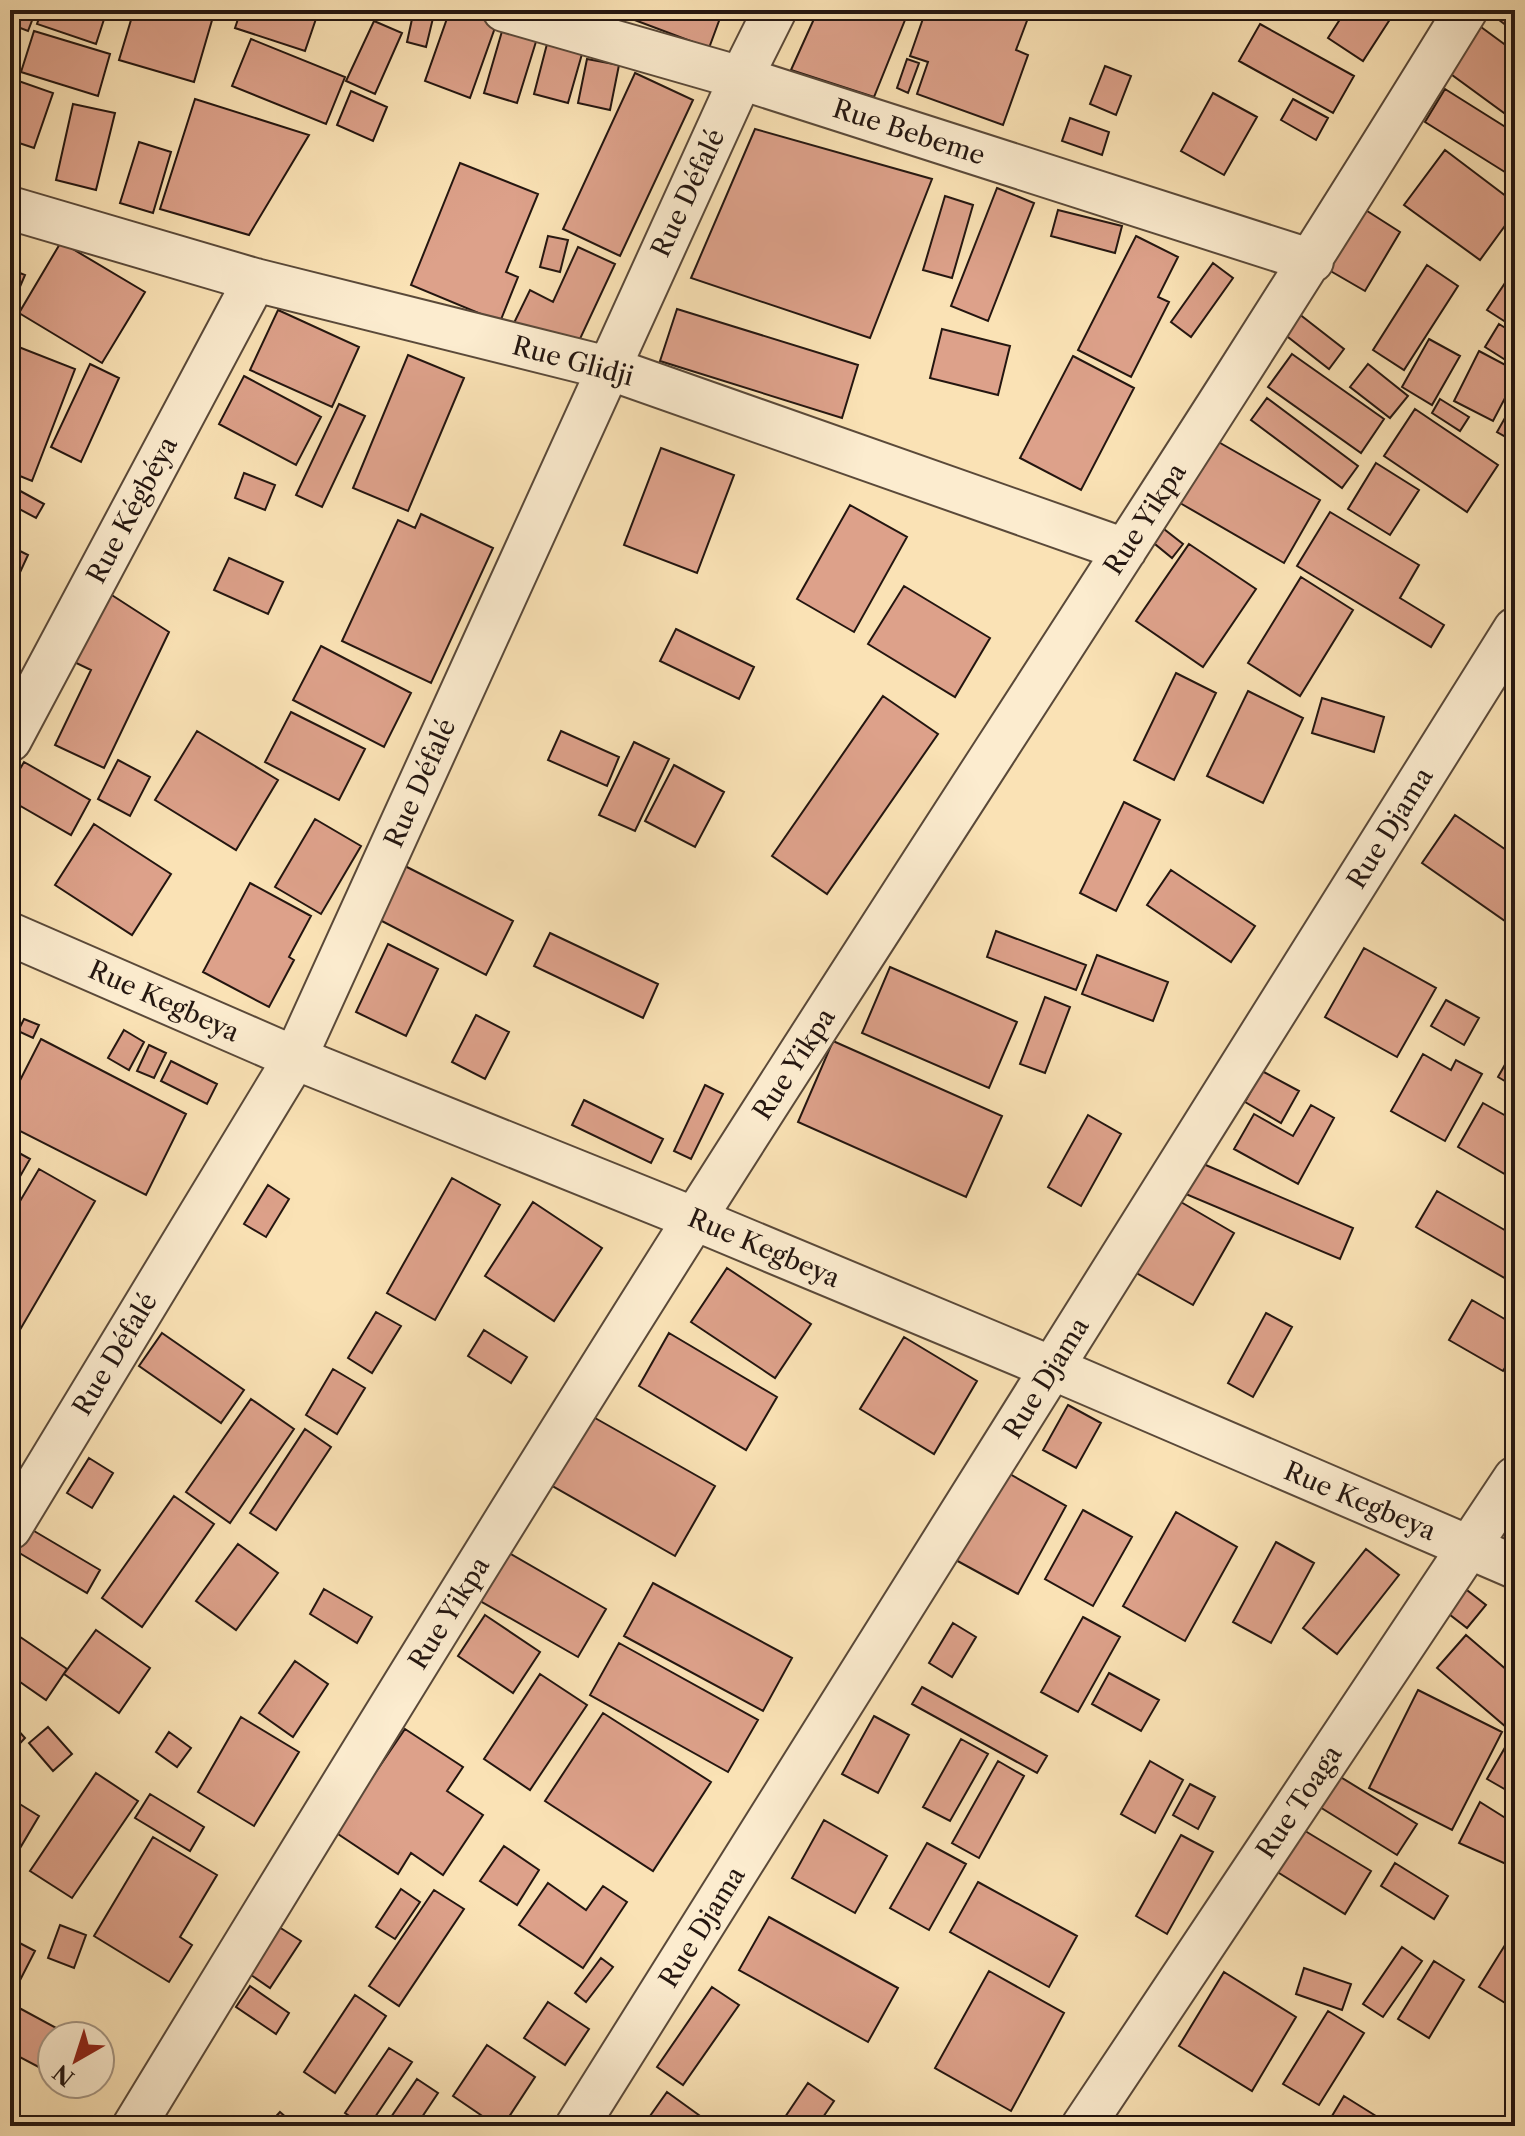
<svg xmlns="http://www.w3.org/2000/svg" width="1525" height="2136" viewBox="0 0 1525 2136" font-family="'Libre Caslon Text',serif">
  <rect width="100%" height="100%" fill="#fae2b5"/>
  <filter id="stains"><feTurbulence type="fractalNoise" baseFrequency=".0025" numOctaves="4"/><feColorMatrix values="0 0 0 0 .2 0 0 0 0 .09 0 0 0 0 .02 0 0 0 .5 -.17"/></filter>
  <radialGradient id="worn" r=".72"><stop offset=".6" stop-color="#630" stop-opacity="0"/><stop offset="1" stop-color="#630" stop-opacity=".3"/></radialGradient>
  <path fill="#dda18a" stroke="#241610" stroke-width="2" d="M10,10H36L28,31L10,24Z
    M42,10H107L96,44L37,24Z
    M134,10H215L194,82L119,60Z
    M241,10H319L305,51L235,28Z
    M414,10L434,14L426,47L407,42Z
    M450,10H463L497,22L470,98L425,81Z
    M608,10H723L709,48Z
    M818,10H909L874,97L791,70Z
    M926,10H1031L1016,50L1028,55L1003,125L917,94L928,62L910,56Z
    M1346,10H1396L1363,61L1328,38Z
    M1488,10H1515V32L1487,11Z
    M374,21L402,33L375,94L346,81Z
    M505,21L539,32L517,103L484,93Z
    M1260,24L1354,76L1333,113L1239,61Z
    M1481,27L1515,52V121L1448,72Z
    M34,31L110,54L98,96L21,72Z
    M251,39L345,77L326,124L232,86Z
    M547,44L582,54L568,103L534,94Z
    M587,59L619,65L610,110L578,103Z
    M907,59L919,63L908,93L897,88Z
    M1105,66L1131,76L1116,115L1090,104Z
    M635,73L693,100L620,256L563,229Z
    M10,78L53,93L34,148L10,140Z
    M1445,89L1515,133V163L1508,174L1425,122Z
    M351,91L387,107L373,141L337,125Z
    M1213,93L1257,117L1224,175L1181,151Z
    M195,99L309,135L249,235L160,209Z
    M1293,99L1328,118L1316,140L1281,120Z
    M73,104L115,113L96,190L56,180Z
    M1070,118L1109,132L1102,155L1062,141Z
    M755,129L932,179L870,338L691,278Z
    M139,142L171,152L153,213L120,203Z
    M1445,150L1515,203V212L1480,260L1404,205Z
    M460,163L538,194L506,272L518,277L500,322L411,285Z
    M997,188L1034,203L988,321L951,306Z
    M945,196L973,205L952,278L923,270Z
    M1364,209L1400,232L1365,291L1327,269Z
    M1058,210L1122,226L1115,253L1051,236Z
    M548,236L568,240L560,272L540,267Z
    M1136,236L1178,257L1158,297L1169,302L1131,377L1078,350Z
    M61,242L145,292L102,363L19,313Z
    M578,247L615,264L572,356L512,327L530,290L553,302Z
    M1213,263L1233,278L1191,337L1171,322Z
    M1427,265L1458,286L1404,370L1373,350Z
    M1515,268V328L1487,310Z
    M10,269L25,275L10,310Z
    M677,309L858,365L842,418L660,361Z
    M278,310L359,347L332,407L250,370Z
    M1294,310L1344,349L1329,369L1279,330Z
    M1499,324L1515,334V366L1485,347Z
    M942,329L1010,346L998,395L930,378Z
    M1429,339L1460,356L1432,405L1402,387Z
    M11,344L75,369L32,481L10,472Z
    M1479,351L1515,370V379L1493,421L1454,401Z
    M1292,354L1384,419L1361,453L1268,387Z
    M408,355L464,378L408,511L353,488Z
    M1073,356L1134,388L1081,490L1020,458Z
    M90,364L119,378L81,462L51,447Z
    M1368,364L1408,396L1390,418L1350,387Z
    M244,376L321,417L296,465L219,424Z
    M1267,398L1358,466L1342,488L1251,420Z
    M1440,399L1469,417L1460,431L1432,413Z
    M1515,400V442L1497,432Z
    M339,404L365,416L322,507L296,495Z
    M1415,409L1498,465L1467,512L1384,456Z
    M1215,440L1320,500L1284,563L1180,503Z
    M661,448L734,475L697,573L624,545Z
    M1376,463L1419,490L1390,535L1348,509Z
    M244,473L275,485L265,510L235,498Z
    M13,487L44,504L36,518L10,504V491Z
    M850,505L907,537L854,632L797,599Z
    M1330,512L1419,565L1400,598L1444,625L1431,647L1297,566Z
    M421,514L493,548L431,683L342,641L398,520L415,528Z
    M1155,522L1183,544L1172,558L1144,535Z
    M1189,544L1256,589L1203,667L1136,621Z
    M10,546L28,555L10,594Z
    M229,558L283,582L268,614L214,590Z
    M1301,577L1353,610L1300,696L1248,663Z
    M904,586L990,638L955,697L868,644Z
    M104,590L169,632L104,768L55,745L91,670L70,660Z
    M676,629L754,667L739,699L660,661Z
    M321,646L411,693L384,747L293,700Z
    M1176,673L1216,693L1174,780L1134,760Z
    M1248,691L1303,718L1263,803L1207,776Z
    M883,696L938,734L827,894L772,856Z
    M1322,698L1384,717L1374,752L1312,733Z
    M291,712L365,749L339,800L265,762Z
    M197,731L278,780L236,850L155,800Z
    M561,731L619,757L607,786L548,760Z
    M634,742L669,759L635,831L599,815Z
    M118,760L150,777L130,816L98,799Z
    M24,762L90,800L71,835L10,800V786Z
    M674,765L724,792L695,847L645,821Z
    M1124,802L1160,820L1116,911L1080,893Z
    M1455,815L1515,856V928L1422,863Z
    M315,819L361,846L321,914L275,887Z
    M94,824L171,874L132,935L55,885Z
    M403,865L513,921L486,975L376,918Z
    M1171,870L1255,926L1231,962L1147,905Z
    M250,883L311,916L289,957L294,960L269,1007L203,972Z
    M996,931L1086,965L1076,990L987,957Z
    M550,933L658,984L643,1018L534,966Z
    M388,944L438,969L406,1036L356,1012Z
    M1364,948L1436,988L1397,1057L1325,1017Z
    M1097,955L1168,982L1153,1021L1082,994Z
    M890,967L1017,1022L989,1088L862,1033Z
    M1045,997L1070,1007L1045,1073L1020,1064Z
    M1446,1000L1479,1018L1464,1045L1431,1026Z
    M476,1015L509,1032L485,1079L452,1062Z
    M24,1019L39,1025L33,1038L18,1031Z
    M124,1030L144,1042L129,1070L108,1058Z
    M41,1039L186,1114L146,1195L10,1126V1100Z
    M833,1041L1002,1116L966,1197L798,1122Z
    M149,1045L166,1053L154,1078L137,1071Z
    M1515,1047V1087L1498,1077Z
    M1423,1054L1451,1070L1456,1060L1482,1074L1445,1141L1391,1111Z
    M171,1061L217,1084L207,1104L161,1081Z
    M1262,1071L1299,1091L1281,1123L1245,1102Z
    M705,1085L723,1094L691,1159L674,1151Z
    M584,1100L663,1139L651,1163L572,1125Z
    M1483,1103L1515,1121V1180L1458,1147Z
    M1311,1105L1334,1118L1298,1184L1234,1149L1254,1114L1293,1136Z
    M1088,1115L1121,1134L1081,1206L1048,1187Z
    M10,1148L30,1159L10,1194Z
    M1194,1160L1353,1228L1340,1259L1181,1192Z
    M39,1169L95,1201L17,1335L10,1331V1218Z
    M452,1178L500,1205L435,1320L387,1293Z
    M268,1185L289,1199L266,1237L244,1224Z
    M1437,1191L1515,1236V1284L1416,1227Z
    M1174,1198L1234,1233L1193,1305L1133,1271Z
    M533,1202L602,1248L554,1321L485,1276Z
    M727,1268L811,1324L775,1378L691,1322Z
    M1472,1300L1515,1325V1351L1503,1371L1449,1340Z
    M376,1312L401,1326L372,1373L348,1358Z
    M1266,1313L1292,1327L1253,1397L1228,1383Z
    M484,1330L527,1357L511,1383L468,1356Z
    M162,1333L244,1390L221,1423L139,1366Z
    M669,1333L777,1397L746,1450L639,1386Z
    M904,1337L977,1381L934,1454L860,1409Z
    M333,1369L365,1388L337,1434L306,1415Z
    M251,1399L294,1429L230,1523L186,1492Z
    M1068,1405L1101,1423L1076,1468L1043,1450Z
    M588,1414L715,1486L675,1556L549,1484Z
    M305,1429L331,1447L276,1530L250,1513Z
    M89,1458L113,1473L92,1508L67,1493Z
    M1001,1469L1066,1506L1018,1594L952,1558Z
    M174,1496L214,1524L142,1627L102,1598Z
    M1083,1510L1132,1537L1093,1606L1045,1579Z
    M1176,1512L1237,1547L1185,1641L1123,1606Z
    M29,1528L100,1570L87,1593L16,1551Z
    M1276,1542L1314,1563L1271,1643L1233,1622Z
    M238,1544L278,1573L236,1630L196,1601Z
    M502,1549L606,1609L578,1657L475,1598Z
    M1366,1549L1399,1575L1337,1654L1303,1628Z
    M1454,1580L1486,1605L1467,1628L1436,1604Z
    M653,1583L792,1658L763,1711L624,1636Z
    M324,1589L372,1617L357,1643L310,1614Z
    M485,1615L540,1652L513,1693L458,1656Z
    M1083,1617L1120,1637L1078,1712L1041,1692Z
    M953,1623L976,1637L952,1677L929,1663Z
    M10,1630L67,1669L46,1700L10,1675Z
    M96,1630L150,1668L119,1713L64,1674Z
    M1466,1635L1515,1677V1716L1506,1727L1437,1668Z
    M619,1643L758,1720L728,1772L590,1695Z
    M295,1661L328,1684L293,1737L259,1713Z
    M1109,1673L1159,1700L1141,1731L1092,1704Z
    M540,1674L587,1705L530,1790L484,1759Z
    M922,1687L1047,1756L1037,1773L912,1704Z
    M1418,1690L1502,1732L1452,1830L1369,1788Z
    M603,1713L711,1782L653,1871L545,1801Z
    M874,1716L909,1735L878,1793L842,1774Z
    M241,1717L299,1752L254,1826L198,1792Z
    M48,1727L72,1754L53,1771L29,1743Z
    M16,1728L25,1738L10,1754V1735Z
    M405,1729L463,1767L447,1791L483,1815L443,1875L411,1853L398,1874L335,1832Z
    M1515,1730V1795L1487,1779Z
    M169,1732L191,1748L177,1767L156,1752Z
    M961,1739L988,1754L950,1821L923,1807Z
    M998,1761L1024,1776L979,1858L952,1843Z
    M1150,1761L1183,1780L1155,1833L1121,1814Z
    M96,1773L138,1801L72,1898L30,1871Z
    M1334,1773L1417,1824L1397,1855L1315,1804Z
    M1190,1784L1215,1797L1198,1829L1173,1815Z
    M150,1794L204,1827L190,1851L135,1818Z
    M10,1798L39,1816L10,1865Z
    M1480,1802L1515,1824V1868L1459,1843Z
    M824,1820L887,1856L855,1913L792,1878Z
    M1297,1826L1371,1871L1345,1914L1271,1868Z
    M1181,1835L1213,1852L1167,1934L1136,1916Z
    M153,1837L217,1875L180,1937L192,1945L169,1982L94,1936Z
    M927,1843L966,1864L929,1930L890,1908Z
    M504,1846L539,1870L517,1905L480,1881Z
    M1395,1863L1448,1896L1434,1919L1381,1886Z
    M978,1882L1077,1936L1049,1987L950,1932Z
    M548,1883L586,1910L603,1886L627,1902L583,1968L519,1925Z
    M401,1889L420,1902L395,1939L376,1927Z
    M434,1890L464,1909L399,2006L369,1986Z
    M769,1917L898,1988L868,2042L739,1970Z
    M268,1920L301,1941L270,1988L238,1966Z
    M60,1925L86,1935L74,1968L48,1958Z
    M10,1938L35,1951L14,1992L10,1989Z
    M1505,1945L1515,1951V2009L1479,1987Z
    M1402,1947L1422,1961L1383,2017L1363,2004Z
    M601,1958L613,1967L586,2002L575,1993Z
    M1434,1961L1464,1980L1429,2038L1398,2019Z
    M1304,1968L1351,1984L1342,2010L1296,1994Z
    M989,1971L1064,2013L1011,2111L935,2068Z
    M1224,1972L1296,2017L1252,2091L1179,2046Z
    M250,1986L289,2013L276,2034L236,2007Z
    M712,1987L739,2005L683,2085L657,2067Z
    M355,1995L386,2016L335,2093L304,2072Z
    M548,2002L589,2029L565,2065L524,2038Z
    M10,2003L71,2036H52V2074L10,2052Z
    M1328,2011L1364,2033L1319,2105L1283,2084Z
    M487,2045L535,2077L503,2126H497L453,2096Z
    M389,2048L412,2062L369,2126H364L345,2113Z
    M417,2079L438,2093L416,2126H385Z
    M808,2083L834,2101L817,2126H779Z
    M667,2092L714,2126H643Z
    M1344,2096L1384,2121L1381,2126H1326Z
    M280,2112L296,2126H267Z"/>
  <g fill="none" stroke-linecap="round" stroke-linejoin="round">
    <g stroke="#5a4939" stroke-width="46">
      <path id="street" d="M504,10L741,78L1312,261
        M10,208L255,280L608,368L1125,550
        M10,740L255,280
        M10,934L295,1058L695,1219L1052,1368L1515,1567
        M10,1528L295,1058L741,78L775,10
        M134,2126C319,1822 505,1518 695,1218C951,814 1216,417 1466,10
        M577,2126L1515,629
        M1083,2126L1515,1478"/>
    </g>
    <use href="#street" stroke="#fceccf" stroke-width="42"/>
  </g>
  <g text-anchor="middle" stroke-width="8" stroke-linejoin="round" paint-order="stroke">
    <g font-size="26" fill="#241610" stroke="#fceccf">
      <text transform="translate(909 132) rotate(18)" y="9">Rue Bebeme</text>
      <text transform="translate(688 193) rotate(-65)" y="9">Rue Défalé</text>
      <text transform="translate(573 361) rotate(15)" y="9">Rue Glidji</text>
      <text transform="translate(132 510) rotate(-62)" y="9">Rue Kégbéya</text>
      <text transform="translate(1145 519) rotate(-57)" y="9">Rue Yikpa</text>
      <text transform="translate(420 783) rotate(-66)" y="9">Rue Défalé</text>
      <text transform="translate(1390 828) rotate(-58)" y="9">Rue Djama</text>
      <text transform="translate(164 1001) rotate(24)" y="9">Rue Kegbeya</text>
      <text transform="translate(794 1064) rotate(-57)" y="9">Rue Yikpa</text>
      <text transform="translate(764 1248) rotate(23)" y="9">Rue Kegbeya</text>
      <text transform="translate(115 1354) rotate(-59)" y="9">Rue Défalé</text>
      <text transform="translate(1046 1378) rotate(-58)" y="9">Rue Djama</text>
      <text transform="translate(1360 1501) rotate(23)" y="9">Rue Kegbeya</text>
      <text transform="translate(449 1613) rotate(-58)" y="9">Rue Yikpa</text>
      <text transform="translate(1299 1802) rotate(-56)" y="9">Rue Toaga</text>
      <text transform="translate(702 1927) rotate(-58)" y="9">Rue Djama</text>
    </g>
  </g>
  <rect width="1525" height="2136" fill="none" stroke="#fae2b5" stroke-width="40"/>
  <rect x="12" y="12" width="1501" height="2112" fill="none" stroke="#241610" stroke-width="4"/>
  <rect x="20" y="20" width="1485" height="2096" fill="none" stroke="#241610" stroke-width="2"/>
  <g transform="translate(76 2060) rotate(219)"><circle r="38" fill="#fceccf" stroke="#a69683" stroke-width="2"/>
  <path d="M0-6L14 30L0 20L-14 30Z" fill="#8f2418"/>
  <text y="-12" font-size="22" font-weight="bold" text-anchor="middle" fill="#241610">N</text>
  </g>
  <rect width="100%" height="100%" filter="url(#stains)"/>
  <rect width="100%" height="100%" fill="url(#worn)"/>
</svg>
